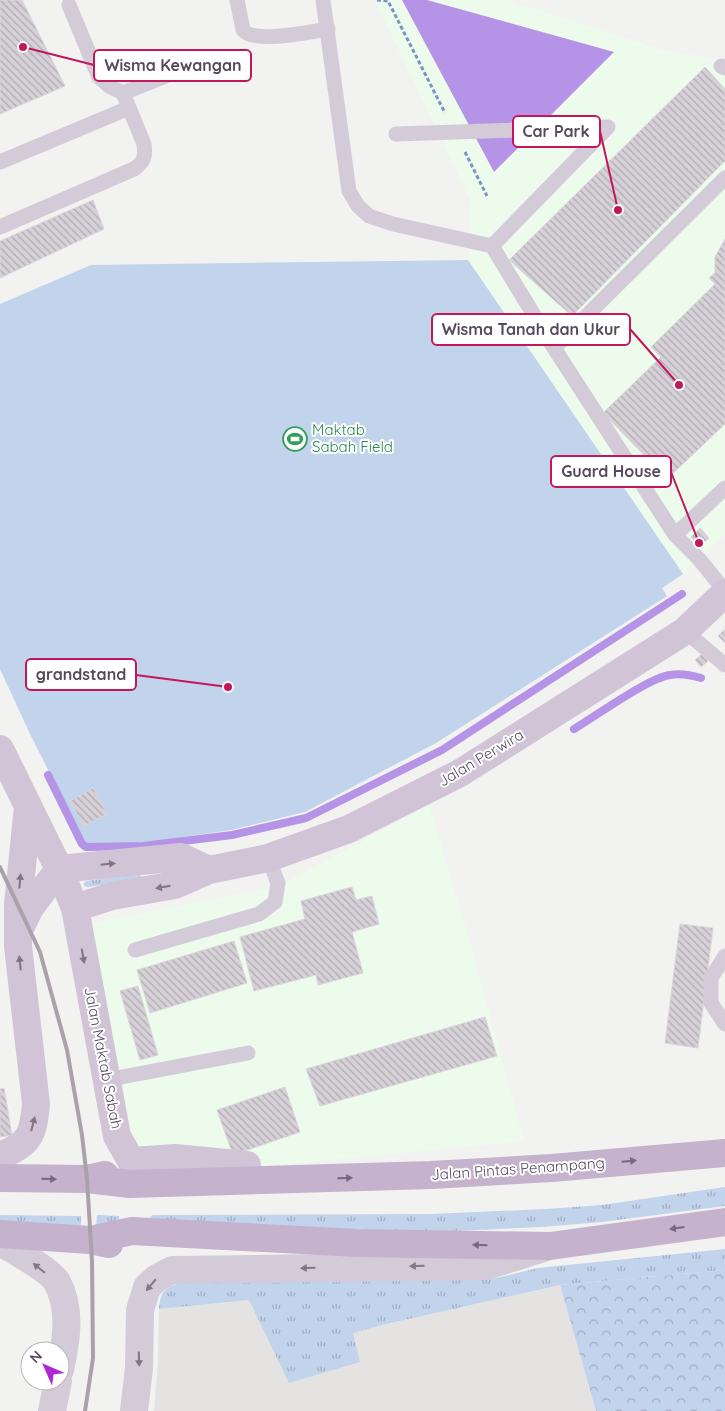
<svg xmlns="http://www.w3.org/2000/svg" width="725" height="1411" viewBox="0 0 725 1411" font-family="Quicksand,sans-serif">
  <defs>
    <pattern id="grass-tufts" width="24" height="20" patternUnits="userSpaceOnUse" patternTransform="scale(1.25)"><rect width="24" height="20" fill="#c2d3ec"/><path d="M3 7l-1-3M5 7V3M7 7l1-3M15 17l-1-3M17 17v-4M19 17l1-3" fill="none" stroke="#a0adc2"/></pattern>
    <pattern id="forest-crowns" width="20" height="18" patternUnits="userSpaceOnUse" patternTransform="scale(1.25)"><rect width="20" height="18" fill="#c2d3ec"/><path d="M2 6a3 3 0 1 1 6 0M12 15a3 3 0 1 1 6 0" fill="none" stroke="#a0adc2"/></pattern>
    <pattern id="building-back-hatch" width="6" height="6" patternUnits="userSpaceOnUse" patternTransform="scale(1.25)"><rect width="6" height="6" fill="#d6d0d7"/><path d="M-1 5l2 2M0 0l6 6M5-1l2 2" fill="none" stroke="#b0abb2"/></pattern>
  </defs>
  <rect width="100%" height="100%" fill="#f2f2f0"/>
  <path fill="#edfbec" d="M375,0H507L663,50L725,61V535L683,574L468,260L471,202Z
    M429,805L470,942L524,1141L189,1174L143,1161L126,1131L107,1045L94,923L279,886Z"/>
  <path fill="#e4e3e1" d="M560,1285L596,1411H154L158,1361L159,1309L249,1300L382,1325Z"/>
  <path fill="url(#grass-tufts)" d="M139,874L141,876L142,879L139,880L87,887L84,886V883L86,881Z
    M725,1187V1206L602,1222L542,1227L433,1232H314L146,1220L153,1215L431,1214L546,1209L602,1205Z
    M0,1215L81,1216V1231L0,1227Z
    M97,1215L119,1216V1231H96Z
    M725,1249V1270L560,1285L382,1325L353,1333L360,1362L289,1383L249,1300L159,1309C161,1288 166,1288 185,1281L496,1278L538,1268Z"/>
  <path fill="url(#forest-crowns)" d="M725,1270V1411H596L560,1285Z"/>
  <path fill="#c2d3ec" d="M468,260L683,574L662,588L667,596L436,743L305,812L231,830L143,843H85L30,734L0,669V304L91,265Z"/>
  <path fill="#b593e6" d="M402,0H427L614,52L494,172Z"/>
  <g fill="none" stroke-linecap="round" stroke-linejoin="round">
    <path stroke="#b593e6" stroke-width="8" d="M574,729C596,716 648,678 670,675C680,673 691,675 701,678
      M48,775L82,844L86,847L143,846L232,835L306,818L442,750L682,594"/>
  </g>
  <path fill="url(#building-back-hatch)" stroke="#dad5db" d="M0,0H22L65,86L0,114Z
    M705,67L725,89V161L572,316L509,260Z
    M93,200L104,229L0,278V241Z
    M725,239V424L667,479L603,413L661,357L651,347L715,284L709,278L715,273V257Z
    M700,528L709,538L699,547L691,537Z
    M725,629V643L718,636Z
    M702,654L708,661L701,667L695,660Z
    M93,788L107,814L84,826L70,801Z
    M352,887L356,900L372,896L379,924L352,932L363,973L318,985L316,975L254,991L240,937L305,919L301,901Z
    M680,924L713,928L698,1048L665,1043Z
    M234,941L247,983L150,1013L137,970Z
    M138,986L158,1055L140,1060L120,991Z
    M485,1017L497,1056L320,1106L306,1069Z
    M285,1087L300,1132L233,1155L217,1110Z
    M4,1088L12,1135L0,1137V1089Z"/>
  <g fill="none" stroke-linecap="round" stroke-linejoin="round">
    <path stroke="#7d92c8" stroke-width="3" stroke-dasharray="4 2.5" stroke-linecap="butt" d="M377,0L388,1L445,113
      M465,152L487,196"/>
    <path stroke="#d4cbd9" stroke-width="15" d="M237,0L243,30C253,44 312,32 328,29
      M323,0L349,191L358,206L369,216L393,224L492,246
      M69,5L99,77L109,86L123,93
      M721,66L725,68
      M396,134L608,127L492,246L554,348L675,535L699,559L725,591
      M0,162L129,108
      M0,227L134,169C144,162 146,156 144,144L123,93L193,65
      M554,348L725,178
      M675,535L725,488
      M685,631L725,665
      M135,950L259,914L275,902L278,883L268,858
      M725,956L711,978V1003L725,1024
      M106,1080L248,1053"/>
    <path stroke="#d4cbd9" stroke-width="28" d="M0,1242C12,1249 51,1271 57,1282C72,1310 66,1341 60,1370
      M52,1411L58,1381
      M134,1411L139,1368L140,1310L147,1287L157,1278L172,1270L486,1266L544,1248"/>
    <path stroke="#d2c4d7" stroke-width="28" d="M0,749L59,869L75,908L117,1136L131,1161L175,1158L247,1165
      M59,869L181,857L209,870
      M75,908L112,896L175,885L209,870L268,858L349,829L460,773L685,631L725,593
      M20,928L30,908L59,869
      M0,1156C30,1143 33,1136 36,1104L18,946V905L28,806"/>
    <path stroke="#c5b2cc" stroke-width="28" d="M0,1178L87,1179L105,1175
      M87,1179L130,1184L431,1175L552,1168L725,1153
      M0,1234L90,1240L109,1244
      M90,1240L132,1231L357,1243L550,1246L725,1222"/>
    <path stroke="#a9a2ab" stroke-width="4" d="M0,867L40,952L67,1050L82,1135L87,1179L92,1261L93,1358L85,1411"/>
  </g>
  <defs><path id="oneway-solid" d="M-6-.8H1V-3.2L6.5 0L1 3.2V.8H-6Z" transform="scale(1.25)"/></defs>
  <g fill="#817487">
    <use href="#oneway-solid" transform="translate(108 864) rotate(-6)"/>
    <use href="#oneway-solid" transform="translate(20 881) rotate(-85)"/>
    <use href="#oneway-solid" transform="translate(163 887) rotate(170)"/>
    <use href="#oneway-solid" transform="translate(83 956) rotate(80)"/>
    <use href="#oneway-solid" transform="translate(20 963) rotate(-96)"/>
    <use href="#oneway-solid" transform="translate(33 1124) rotate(-76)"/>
  </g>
  <g fill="#77687e">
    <use href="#oneway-solid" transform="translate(629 1161) rotate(-5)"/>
    <use href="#oneway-solid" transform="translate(345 1178) rotate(-1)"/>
    <use href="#oneway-solid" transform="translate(49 1179) rotate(1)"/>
    <use href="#oneway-solid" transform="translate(677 1228) rotate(172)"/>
    <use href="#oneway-solid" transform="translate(480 1245) rotate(-179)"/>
  </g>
  <g fill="#827688">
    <use href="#oneway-solid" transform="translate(417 1266) rotate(179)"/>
    <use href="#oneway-solid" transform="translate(39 1268) rotate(-141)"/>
    <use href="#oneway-solid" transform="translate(308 1268) rotate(179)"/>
    <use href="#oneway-solid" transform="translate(151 1285) rotate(130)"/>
    <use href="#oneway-solid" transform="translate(139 1359) rotate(89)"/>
  </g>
  <defs>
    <g id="stadium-ring" transform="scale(1.25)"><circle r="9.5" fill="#fff" stroke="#2e9e5b" stroke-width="1.5"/><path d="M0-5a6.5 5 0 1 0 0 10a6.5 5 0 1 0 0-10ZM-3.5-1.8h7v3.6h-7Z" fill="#2e9e5b"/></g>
  </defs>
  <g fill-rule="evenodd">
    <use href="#stadium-ring" x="295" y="439"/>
  </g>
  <g text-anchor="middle" stroke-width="4" stroke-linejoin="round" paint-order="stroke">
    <g font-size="15" fill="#27864d" stroke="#fff" text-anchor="start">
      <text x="312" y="435">Maktab<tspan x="312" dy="17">Sabah Field</tspan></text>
    </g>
    <g font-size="15" fill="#56495c" stroke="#fff">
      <text transform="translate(481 758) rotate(-31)" y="5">Jalan Perwira</text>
      <text transform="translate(103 1058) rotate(79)" y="5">Jalan Maktab Sabah</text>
      <text transform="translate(518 1169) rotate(-4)" y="5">Jalan Pintas Penampang</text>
    </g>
  </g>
  <path fill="none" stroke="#c2185b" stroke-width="2" d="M23 47L94 65M618 210L600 131M679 385L630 329M699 543L671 472M228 687L136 675"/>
  <g fill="#c2185b" stroke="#fff" stroke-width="2">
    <circle cx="23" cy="47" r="5"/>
    <circle cx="618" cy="210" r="5"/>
    <circle cx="679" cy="385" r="5"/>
    <circle cx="699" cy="543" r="5"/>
    <circle cx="228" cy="687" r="5"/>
  </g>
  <g fill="#fff" stroke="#c2185b" stroke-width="2">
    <rect x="94" y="50" width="157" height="31" rx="5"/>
    <rect x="513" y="116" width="87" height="31" rx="5"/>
    <rect x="432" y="314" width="198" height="31" rx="5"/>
    <rect x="551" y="456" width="120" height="31" rx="5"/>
    <rect x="26" y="659" width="110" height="31" rx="5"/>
  </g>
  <g font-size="16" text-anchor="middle" font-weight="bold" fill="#56495c">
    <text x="173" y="71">Wisma Kewangan</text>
    <text x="556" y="137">Car Park</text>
    <text x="531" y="335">Wisma Tanah dan Ukur</text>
    <text x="611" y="477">Guard House</text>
    <text x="81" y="680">grandstand</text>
  </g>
  <g transform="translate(45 1366) rotate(315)"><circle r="24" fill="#ffffff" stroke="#bbb6be"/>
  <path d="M0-4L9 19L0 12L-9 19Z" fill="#ae27d5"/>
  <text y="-8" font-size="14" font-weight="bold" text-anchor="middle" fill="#56495c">N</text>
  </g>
</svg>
